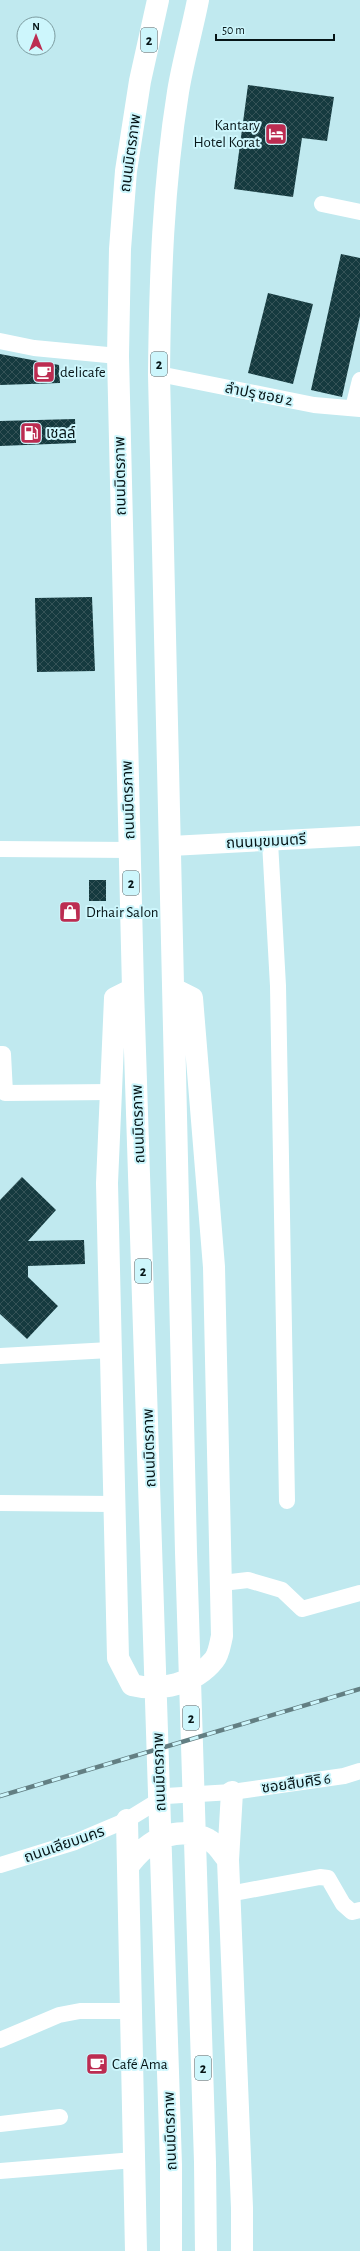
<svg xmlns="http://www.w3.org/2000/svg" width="360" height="2251" viewBox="0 0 360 2251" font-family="'Alegreya Sans','Noto Sans Thai',sans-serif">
  <defs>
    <pattern id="building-cross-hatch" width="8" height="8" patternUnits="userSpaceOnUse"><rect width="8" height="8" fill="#153a3f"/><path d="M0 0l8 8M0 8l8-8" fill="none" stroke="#355357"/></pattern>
  </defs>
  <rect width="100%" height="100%" fill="#c0e9ef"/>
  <path fill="url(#building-cross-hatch)" d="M248,85L334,97L327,141L302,138L293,197L234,189Z
    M341,254L360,258V316L342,397L311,390Z
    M268,293L313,304L293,384L248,373Z
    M0,354L59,365L60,383L0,385Z
    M75,419L76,443L0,446V421Z
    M92,597L95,671L37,672L35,598Z
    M89,880H106V901H89Z
    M22,1177L56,1210L28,1241L84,1240L85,1264L28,1266V1277L58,1306L27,1339L0,1314V1200Z"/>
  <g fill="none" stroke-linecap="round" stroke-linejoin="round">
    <path stroke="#fff" stroke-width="16" d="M322,204L360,212
      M0,341L34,348L118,356
      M159,374L314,405L360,409
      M353,408L360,380
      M270,842L278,986L287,1501
      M0,849L130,850
      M0,1054H3L5,1093L110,1092
      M0,1356L110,1350
      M0,1503L114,1504
      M222,1583L248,1580L282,1590L302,1609L360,1593
      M0,1865L75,1842L127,1820L166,1796L232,1792L344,1776L360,1771
      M229,1894L320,1877L328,1878L343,1904L352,1912L360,1910
      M0,2040L59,2015L80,2011H132
      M0,2124L60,2117
      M0,2171L134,2160"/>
    <path stroke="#fff" stroke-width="20" d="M171,846L360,836"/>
    <path stroke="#fff" stroke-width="22" d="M158,0L140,81L126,171L120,249L118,356L133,989L171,2165V2251
      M198,0C192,31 183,61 178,92C163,186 160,279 159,374L186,1552L205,2162L206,2251
      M133,989L115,998L107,1183L118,1658L132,1685C160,1692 195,1684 214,1660C219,1654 220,1644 222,1636L214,1267L192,998L174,989
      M232,1792L228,1860L242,2208V2251
      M127,1820L136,2251
      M129,1865C149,1839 176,1824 209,1840C216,1843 223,1854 228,1860"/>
    <g stroke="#637f83" stroke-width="4.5">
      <path id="rail" d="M0,1796L360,1689"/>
    </g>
    <use href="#rail" stroke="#cdf6fc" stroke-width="3" stroke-dasharray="9" stroke-linecap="butt"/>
  </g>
  <defs>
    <g id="hotel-square" transform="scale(1.15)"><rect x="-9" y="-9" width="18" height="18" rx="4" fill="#bc2c51" stroke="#cdf6fc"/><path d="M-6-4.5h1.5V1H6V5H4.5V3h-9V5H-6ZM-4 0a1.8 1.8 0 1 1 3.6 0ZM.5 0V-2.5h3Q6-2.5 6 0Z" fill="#fff"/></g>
    <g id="cafe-square" transform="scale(1.15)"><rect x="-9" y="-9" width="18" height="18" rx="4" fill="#bc2c51" stroke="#cdf6fc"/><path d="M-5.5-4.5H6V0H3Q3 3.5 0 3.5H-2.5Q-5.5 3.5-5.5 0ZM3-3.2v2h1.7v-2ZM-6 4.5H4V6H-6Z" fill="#fff"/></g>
    <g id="fuel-square" transform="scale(1.15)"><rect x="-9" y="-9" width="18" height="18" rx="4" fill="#bc2c51" stroke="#cdf6fc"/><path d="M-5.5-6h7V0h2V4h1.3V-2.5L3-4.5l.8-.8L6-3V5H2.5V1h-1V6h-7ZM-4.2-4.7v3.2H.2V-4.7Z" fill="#fff"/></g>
    <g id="shop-square" transform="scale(1.15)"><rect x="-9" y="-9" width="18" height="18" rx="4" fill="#bc2c51" stroke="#cdf6fc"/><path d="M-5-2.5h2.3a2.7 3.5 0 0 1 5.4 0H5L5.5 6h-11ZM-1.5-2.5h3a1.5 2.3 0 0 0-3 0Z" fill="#fff"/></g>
  </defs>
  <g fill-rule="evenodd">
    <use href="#hotel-square" x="276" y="134"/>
    <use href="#cafe-square" x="44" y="372"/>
    <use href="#fuel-square" x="31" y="433"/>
    <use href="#shop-square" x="70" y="912"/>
    <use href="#cafe-square" x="97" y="2064"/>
  </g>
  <g text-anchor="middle" stroke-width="4" stroke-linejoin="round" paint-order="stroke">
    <g fill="#cdf6fc" stroke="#42585c" stroke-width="1">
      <rect x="141" y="28" width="16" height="24" rx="3"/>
      <rect x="151" y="352" width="16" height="24" rx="3"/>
      <rect x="123" y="871" width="16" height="24" rx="3"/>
      <rect x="135" y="1259" width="16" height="24" rx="3"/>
      <rect x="183" y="1706" width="16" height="24" rx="3"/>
      <rect x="195" y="2056" width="16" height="24" rx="3"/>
    </g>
    <g font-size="14" font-weight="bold" fill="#061517">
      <text x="149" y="45">2</text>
      <text x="159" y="369">2</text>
      <text x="131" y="888">2</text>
      <text x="143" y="1276">2</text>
      <text x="191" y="1723">2</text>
      <text x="203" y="2073">2</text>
    </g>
    <g font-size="15" fill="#061517" stroke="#cdf6fc" text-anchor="start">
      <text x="260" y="130" text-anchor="end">Kantary<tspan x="260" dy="17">Hotel Korat</tspan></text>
      <text x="60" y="377">delicafe</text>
      <text x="46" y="438">เชลล์</text>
      <text x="86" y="917">Drhair Salon</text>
      <text x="112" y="2069">Café Ama</text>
    </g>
    <g font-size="15" fill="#061517" stroke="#cdf6fc">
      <text transform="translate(130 153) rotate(-82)" y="5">ถนนมิตรภาพ</text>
      <text transform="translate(259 394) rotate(11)" y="5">ลำปรุ ซอย 2</text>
      <text transform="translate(120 476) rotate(-91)" y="5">ถนนมิตรภาพ</text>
      <text transform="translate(128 800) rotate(-92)" y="5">ถนนมิตรภาพ</text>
      <text transform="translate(266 841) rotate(-3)" y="5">ถนนมุขมนตรี</text>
      <text transform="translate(138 1124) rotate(-92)" y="5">ถนนมิตรภาพ</text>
      <text transform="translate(149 1448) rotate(-92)" y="5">ถนนมิตรภาพ</text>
      <text transform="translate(159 1772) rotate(-92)" y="5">ถนนมิตรภาพ</text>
      <text transform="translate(296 1783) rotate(-8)" y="5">ซอยสืบศิริ 6</text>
      <text transform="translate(64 1844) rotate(-19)" y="5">ถนนเลียบนคร</text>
      <text transform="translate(170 2131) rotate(-92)" y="5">ถนนมิตรภาพ</text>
    </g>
  </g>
  <g transform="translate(36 36)"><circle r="19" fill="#cdf6fc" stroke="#7d9ca0"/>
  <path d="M0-3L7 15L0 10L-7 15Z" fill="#bc2c51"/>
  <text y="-6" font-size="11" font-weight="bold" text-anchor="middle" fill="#061517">N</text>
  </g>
  <path d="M216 34v6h118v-6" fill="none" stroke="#061517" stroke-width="2"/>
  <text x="222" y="34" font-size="12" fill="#061517" stroke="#cdf6fc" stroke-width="3" paint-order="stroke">50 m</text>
</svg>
